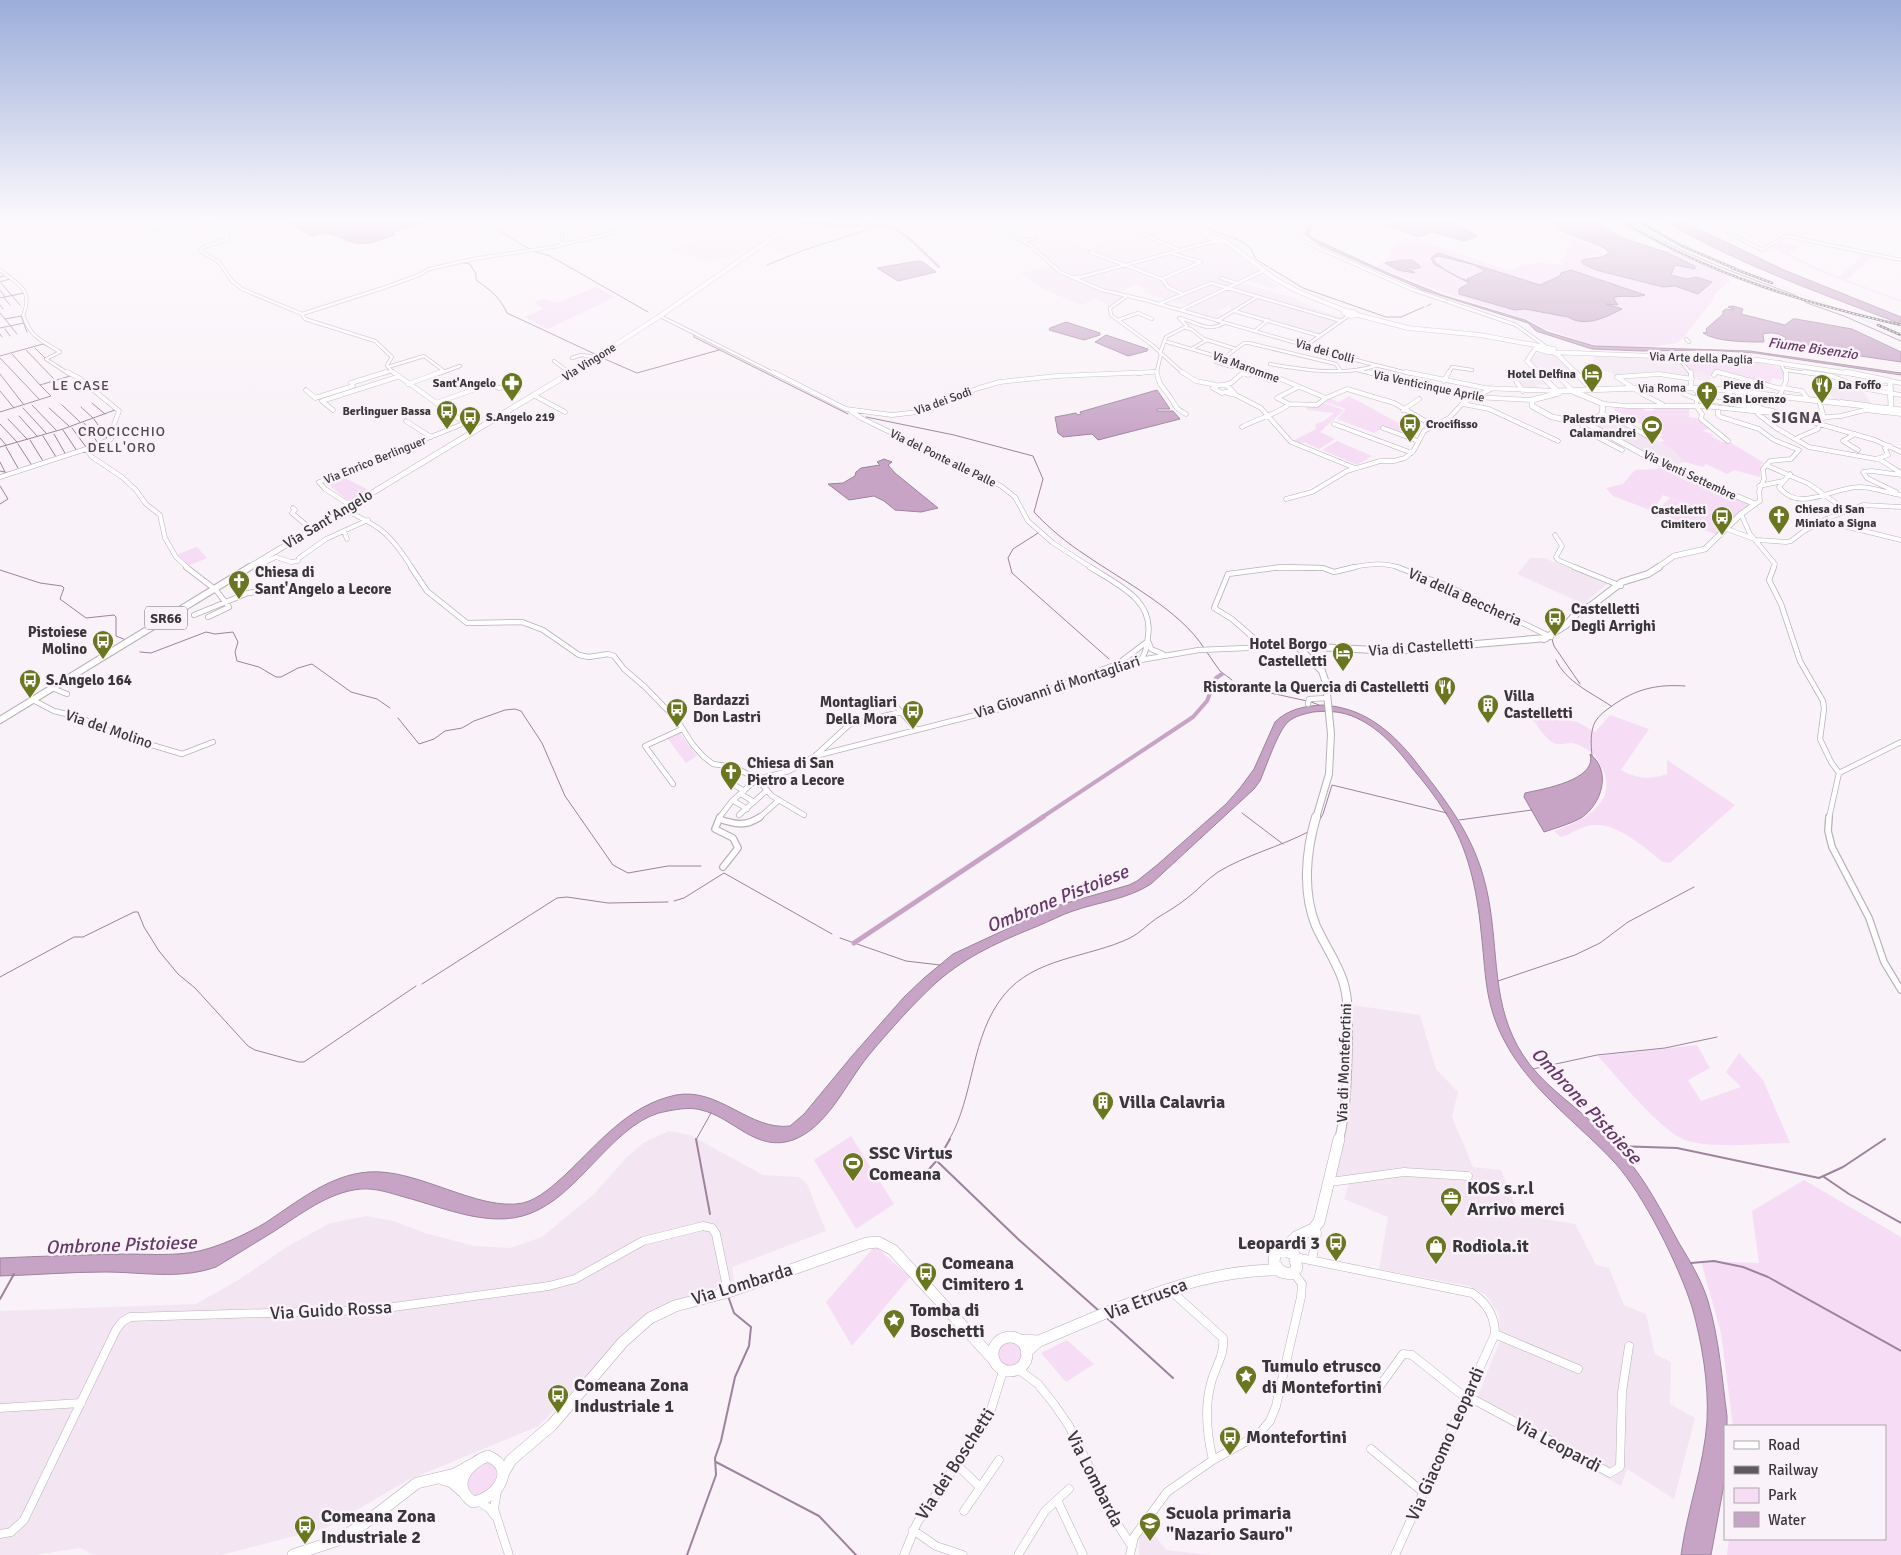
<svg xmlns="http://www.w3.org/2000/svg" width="1901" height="1555" viewBox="0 0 1901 1555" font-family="Signika,sans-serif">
  <rect width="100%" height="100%" fill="#f9f2f8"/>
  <path fill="#f3e6f2" d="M1123,222H1157L1171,230L1175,228L1221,243L1229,247L1278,286L1272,289L1246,280L1241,283L1292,297L1314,308L1348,319L1321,337L1231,310L1229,305L1216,312L1224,315L1215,321L1179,311L1187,305L1150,295L1143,293L1145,289L1135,285L1116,294L1121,298L1108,305L1096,299L1081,305L1041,288L1021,273L1052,266L1023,241L1053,233L1088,249L1120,234L1113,230L1123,227L1118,225Z
    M1639,222L1681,244L1741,271L1849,312L1901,324L1861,317L1901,334V336L1844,312L1752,284L1829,306L1696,254Z
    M745,226L775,234L781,231L823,242L789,254L764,246L755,253L743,250L728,259L720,257L708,262L670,250Z
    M1537,353H1553L1575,375L1543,376L1530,362V357Z
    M1596,356L1681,359L1713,370L1710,381L1657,375L1615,377L1612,373L1589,367Z
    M1510,374H1538L1548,385H1537L1540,390H1523Z
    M1824,386L1862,390L1872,404L1834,400Z
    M1604,416L1617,420L1649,439L1653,438L1669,447L1685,462L1671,466L1662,463L1589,423Z
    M1530,558H1544L1608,583L1584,604L1517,574Z
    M1352,1005L1420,1015L1436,1069L1458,1092L1452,1117L1473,1167L1501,1170L1519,1215L1575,1224L1596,1265L1609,1268L1624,1305L1646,1314L1655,1354L1671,1362L1670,1404L1695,1418L1674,1499L1627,1469L1621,1486L1475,1403L1500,1341L1499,1314L1486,1295L1469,1286L1379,1269L1388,1217L1344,1199L1349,1183L1332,1185L1345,1133Z
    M669,1131L690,1135L763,1175L799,1177L807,1184L826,1231L732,1267L734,1281L648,1312L539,1426L408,1480L326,1528L221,1555H94L80,1548L34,1555H0V1311L196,1304L240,1279L287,1247L330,1223L367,1216L393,1221L425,1233L474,1246L510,1248L542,1237L593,1195L627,1157L643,1143Z
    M1147,1525L1166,1550L1211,1555H1139V1535Z"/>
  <path fill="#f6dcf5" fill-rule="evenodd" d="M1537,222H1552L1562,231L1587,241L1584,242L1600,250L1602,255H1589L1587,256L1589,259H1584L1663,287L1675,286L1686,289L1692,279L1670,274L1675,265L1695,268V266L1664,252L1670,250L1730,276V281L1715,294L1713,300L1683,338L1677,343L1652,347L1609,348L1587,343L1542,328L1529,320L1451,295L1377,267L1394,253L1389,250L1409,236L1509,271C1525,262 1547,262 1565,265L1558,261L1570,253L1564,250L1571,246V243L1546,233L1542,226Z
    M1719,222H1724L1768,244L1784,235L1757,222H1821L1804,239L1875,254L1846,280L1901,300V302L1818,271ZM1785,237L1859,252L1857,255L1862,256L1840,276H1836L1787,253L1800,247L1780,241Z
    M596,287L615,297L548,329L524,317L544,309L534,302L545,299L557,303Z
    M1681,359C1702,359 1771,356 1783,371V380L1773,378L1768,385L1713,370L1711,376L1691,370Z
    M1349,396L1417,433L1412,439L1382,428L1374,433L1337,419L1346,409L1322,401L1328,398L1339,402Z
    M1322,402L1344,410L1320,432L1335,439L1319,449L1304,442L1300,444L1293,441L1316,429L1315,424L1324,421L1334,413L1308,410L1305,407H1318Z
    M1638,406L1647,411L1655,410L1649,406L1689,407V417L1700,419L1705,426L1710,428L1703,431L1714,435L1711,436L1722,442L1728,441L1764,463L1761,464L1760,477L1734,470L1727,474L1706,464L1703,467L1685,462L1669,447L1660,442L1665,441L1659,437L1663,435L1614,410L1615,407L1629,408Z
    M1337,441L1372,456L1357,465L1322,450Z
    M1665,465L1750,505L1731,520L1663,495L1656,506L1650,510L1613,496L1606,488L1623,484L1635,470L1657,469Z
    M340,475C351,482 361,485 371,492L351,503L324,481Z
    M1670,498L1730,520L1718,535L1655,512Z
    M197,547L207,558L188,566L178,554Z
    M1535,708L1544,710C1556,726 1561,717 1577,722C1583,724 1589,729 1595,732L1610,715L1649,729L1621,770C1637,779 1650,780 1667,774V760L1735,805L1670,863L1663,862C1644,847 1612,818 1587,826C1578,829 1570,834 1561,837L1554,831C1578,823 1617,805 1604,772C1600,765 1598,758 1592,753C1587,749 1577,743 1571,743C1565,743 1558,746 1552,742C1545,738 1538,726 1532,719Z
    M679,732L697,756L686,763L667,738Z
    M1697,1045L1710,1068L1688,1080L1701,1101L1741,1087L1726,1072L1739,1053L1763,1080L1790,1143C1762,1143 1708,1150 1683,1139C1659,1129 1617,1077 1598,1056Z
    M851,1136L894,1204L856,1229L814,1160Z
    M1804,1180L1901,1237V1555H1727L1729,1539H1885V1426H1733L1721,1333L1701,1261L1759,1263L1752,1211Z
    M875,1246L910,1277L852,1346L826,1302Z
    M1067,1340L1094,1364L1066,1382L1041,1353Z
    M996 1354a13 13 0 1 1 26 0a13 13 0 1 1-26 0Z
    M488,1462L496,1468C500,1485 477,1508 468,1487C468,1473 476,1465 488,1462Z"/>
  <path fill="#c7a3c6" stroke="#9d839c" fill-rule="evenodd" d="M290,222H426L393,232L395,235C384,238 368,246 356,243C335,239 337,229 311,236Z
    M1310,222H1314L1309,234L1312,238L1388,273L1442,295L1525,320L1547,332L1594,346L1750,351L1901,373V375L1755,353L1708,350L1642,351L1592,349L1536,331L1528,323L1522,321L1423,290L1318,244L1305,234Z
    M1398,222H1454L1478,236L1464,241L1432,232L1418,237L1387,225Z
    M1554,222H1602L1599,224C1614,237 1642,244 1659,250C1671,253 1683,261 1695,266V269L1675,265L1671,275L1687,279L1696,277L1712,282L1698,294L1675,286L1663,287L1596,270L1583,264L1581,261C1589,256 1601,260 1609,253L1605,248L1562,231Z
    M1667,222H1684L1784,270L1901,317V324C1823,294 1739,265 1667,222Z
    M1438,253L1540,285L1560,276L1561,273L1571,270L1645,295C1635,298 1625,295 1615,297L1614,299L1618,305L1606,304L1622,309C1606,317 1586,328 1568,317L1525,309L1515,310L1459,294V289L1469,283L1434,264L1431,258ZM1439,256L1475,265L1485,271L1467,279L1470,281C1458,279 1436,266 1433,258Z
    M1403,260H1412L1421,267L1415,269L1408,267L1407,269L1413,271L1415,273L1398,270L1385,263Z
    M918,261L923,262L936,272L898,281L877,268Z
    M1733,306L1743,309L1741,314L1785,325L1793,319H1796L1852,329L1901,352V362L1785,345L1783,343L1786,338C1779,333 1771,332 1763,334L1764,342C1748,342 1716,342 1703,333L1707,332L1706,329L1723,314V311L1726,309L1734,310V309L1728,307Z
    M1066,322L1100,333V335L1084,340L1049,330L1050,328Z
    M1106,335L1148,349L1147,351L1128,356L1095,342Z
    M1157,390L1170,409H1157V411H1173L1180,419L1098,440L1092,434L1063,437L1058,433L1055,417L1076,413L1078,415L1081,414L1080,412Z
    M884,459L892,462L888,465L895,473L938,508L921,512L895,510L884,501L874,496L849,500L828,484L843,483L855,476L856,472L861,468L880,465L877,462Z
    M1322,705C1361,707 1388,728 1412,757C1447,802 1477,838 1488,896C1499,951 1491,1006 1523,1055C1540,1082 1570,1102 1594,1124C1604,1132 1613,1142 1621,1152C1645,1178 1662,1212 1679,1243C1690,1261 1702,1281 1708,1301C1719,1338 1722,1378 1727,1416V1426H1725V1479L1711,1555H1681C1687,1510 1704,1466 1707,1421C1709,1384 1702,1343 1692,1307C1679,1266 1644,1195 1615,1163C1578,1123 1531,1091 1505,1042C1484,1003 1486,973 1481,931C1477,890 1468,847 1445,812C1435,796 1424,782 1412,768C1394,745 1375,723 1346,714C1335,711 1324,711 1313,712C1304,714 1295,716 1288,722C1278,731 1266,767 1260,781L1254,789L1151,884C1128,899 1099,902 1073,911C1061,915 1050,921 1038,926C1001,941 968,955 937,982C913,1004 890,1030 869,1055C846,1083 828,1127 793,1140C756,1153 733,1117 701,1110C691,1107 679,1109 668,1111C618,1118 584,1188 538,1210C496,1232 446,1208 404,1197C390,1193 376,1188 361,1189C328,1192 300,1215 273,1232C254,1244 235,1255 216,1267C180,1280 142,1272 105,1272C70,1272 35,1275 0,1276V1258C42,1256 83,1255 125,1254C153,1254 184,1257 210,1248C229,1242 248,1233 265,1223C297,1202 329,1175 368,1172C418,1168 478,1212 523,1203C539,1199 554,1185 566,1174C599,1143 628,1105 676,1095C719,1087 750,1131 790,1126L804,1114L852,1056L904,997L924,978L953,954L1056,906L1129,885L1137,881L1157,865L1226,804L1240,788L1254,769L1275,722C1288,709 1305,706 1322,705Z
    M1590,754C1612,771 1602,804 1581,818C1570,824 1556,828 1544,832L1524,797L1525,793C1543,789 1598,780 1590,754Z"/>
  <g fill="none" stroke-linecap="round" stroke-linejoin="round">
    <path stroke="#9d839c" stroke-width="1" d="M483,222L530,249
      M864,222L871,223
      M880,222L885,225
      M1191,222L1243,242L1251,249L1256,259L1268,267
      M1631,222C1682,255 1739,274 1795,295L1807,303L1844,316L1901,341
      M533,251L550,256L648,312
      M464,263L470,264L476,274V280C490,290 500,297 507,313L597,355
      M767,265L804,250L876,227
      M1270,268L1303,288L1386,317H1401L1424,307
      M0,277L4,276
      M0,282L10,279L12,281
      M1,283L20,305
      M0,290L5,297
      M0,298L24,293
      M4,298L10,305
      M0,305L3,309
      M1427,306L1431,304
      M0,313L5,319L21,316L27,332
      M5,319L17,334
      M0,328L24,323
      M5,329L10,336
      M0,334L2,337
      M694,335V337L848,414
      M35,348L45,358
      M26,350L55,380
      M12,354L40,385
      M0,356L43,344L49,347
      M600,357L637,373L719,350
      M0,358L39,399
      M0,374L24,405
      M0,391L14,408
      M92,403L105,414
      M32,405L56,430
      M62,405L80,422
      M81,407L93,418
      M23,408L46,433
      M49,408L69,426
      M0,412L51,396L40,385L70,376
      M19,416L37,436
      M866,417L954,435L1033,456L1043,479L1034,512C1050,529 1067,543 1087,556C1123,581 1180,610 1204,648
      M8,419L27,439
      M94,419L108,440
      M84,423L98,443
      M0,424L17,442
      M72,428L86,447
      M63,430L77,451
      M54,434L66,455
      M43,436L56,457
      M109,437L114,422
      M0,438L6,445
      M30,440L43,461
      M18,444L31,464
      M0,447L63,429L115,410
      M6,447L18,468
      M0,462L5,472
      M0,471L9,473
      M0,486L8,499L0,504
      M1038,533L1013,549L1008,558L1012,573L1109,659
      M0,570L40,583L62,586L64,588L60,599L86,618L114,615L116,617V636L126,640
      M1552,639L1554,646L1580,684
      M1206,651L1220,671L1232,680
      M140,652L151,653L206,632L215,634L233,632L238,642L235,652L237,661L259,667L276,677H281L298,668L312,664L351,692L377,699L390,708
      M1556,660C1566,682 1592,693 1611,706
      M1257,690L1307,701
      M1311,702L1319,705
      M398,718L419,744L434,739L445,731L462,728L474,721L505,710L515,709L521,711L542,743L565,796L613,865L628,873L668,866H701
      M1592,756C1591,745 1590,732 1595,722C1599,715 1606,710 1612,706C1635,689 1657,684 1685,686
      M1242,813L1283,844
      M1459,820L1532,810
      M1317,825L1323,814L1332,785L1447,813
      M674,901L684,898L724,873L832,934
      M840,938L906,961L940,965
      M0,977L74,937H83L134,912H138L144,927L159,951L178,974L195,988L248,1046L255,1050L299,1062H304L416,986
      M1498,981L1575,955L1600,943L1628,922L1694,887
      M422,984L557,898L567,897L608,903L668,902
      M1533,1069L1597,1055L1665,1048L1717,1037
      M696,1140L711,1113
      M949,1140C975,1095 970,1037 1004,995C1035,957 1088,958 1130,938C1140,933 1148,924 1157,918C1167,912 1177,906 1186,899C1197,891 1206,880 1218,872C1246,855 1279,847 1308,832
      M1883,1140L1885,1139"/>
    <path stroke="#9d839c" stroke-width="2" d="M696,1139L710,1214
      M1615,1146L1677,1148L1819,1178L1843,1167L1885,1139
      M938,1162L1018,1239L1098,1310
      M922,1177L939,1158L950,1139
      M1824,1177L1849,1194L1901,1223
      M1691,1263L1714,1261L1743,1267L1768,1277L1901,1351
      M0,1299L14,1274
      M1107,1318L1173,1378
      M716,1462L819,1516L856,1555
      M687,1555L716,1475L715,1458L721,1441L735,1377L749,1346L751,1327L734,1313L728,1296"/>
    <path stroke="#c7a3c6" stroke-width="2.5" d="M797,223L893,227L912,241L939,267"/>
    <path stroke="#c7a3c6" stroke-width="4" d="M1041,818L1193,717L1207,701L1216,678L1222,674"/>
    <path stroke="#c7a3c6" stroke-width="5" d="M854,943L1043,817"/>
    <g stroke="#b8b1b7" stroke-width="4">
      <path id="minor-far4" d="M203,222H213
        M229,222L231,223L224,230L228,239L204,247L200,251L219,262L232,281L242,289L302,314
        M989,222L1031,246L1060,272L1102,290L1145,300L1367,363L1412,374
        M1295,222L1292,229L1295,234L1307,243L1411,289L1516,325L1548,348
        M1709,222L1762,250L1786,236L1901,260
        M1124,226L1179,250
        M155,230L188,222
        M1022,241L1036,238
        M560,245L608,234L645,222
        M1090,252L1162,279
        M0,270C18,284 34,290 23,315C31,338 41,340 60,352L46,359L69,374
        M1071,277H1081L1207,243L1218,242
        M1221,278L1236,283
        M1162,279L1201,262L1171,253
        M1162,279L1168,287L1183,294
        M1127,296L1110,308L1111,315L1152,345L1184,374
        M1159,304L1211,283L1341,321
        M1181,310L1263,271
        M1234,311L1320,336
        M660,316L775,374
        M1180,318C1196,322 1208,333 1224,323
        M1118,320L1138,313L1152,319
        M1217,321L1257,297
        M1186,328L1191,329L1204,339L1236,349
        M1255,331L1268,320
        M1686,339L1689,342
        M1164,341L1243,364L1267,374
        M1307,345L1348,316
        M1193,348L1207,340
        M1160,353L1166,337L1187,326L1179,318
        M572,358L581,355L597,357
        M1221,358L1216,362L1232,367L1238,363
        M1224,358L1244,343H1249L1336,364L1340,370
        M554,361L566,370L574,372
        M1681,361L1691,374
        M1780,362L1786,374
        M1270,364C1304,370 1342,376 1375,366
        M388,367L424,356L444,371
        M1357,370L1373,374
        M1785,370L1814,374
        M382,374L391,371
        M394,374L387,365L392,357L375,341L305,319L302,314L386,287L419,275L429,269L473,259L559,246L562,243V232L556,222
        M438,374L460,366
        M1138,374L1157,371L1161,354
        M1157,374V371
        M1243,374L1251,367
        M1251,374H1254
        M1448,374L1452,367L1472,370
        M1715,374L1716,372L1723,374"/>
    </g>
    <g stroke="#b8b1b7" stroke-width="5">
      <path id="minor-far3" d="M67,372L79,378L119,411L112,430L111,439L86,449L92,457L122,477L136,490L146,504L160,515L165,538L176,557L188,568
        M393,372L466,424L478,429
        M773,372L846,409L892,415L918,412L979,388L1000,382L1057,376L1153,372
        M1157,372C1158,385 1164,388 1170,397C1178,408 1172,406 1186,414
        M1182,372L1196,381L1216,385
        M1264,372L1326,398
        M1368,372L1475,397L1532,400
        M1406,372L1485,388L1557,391
        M1691,372V388
        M1718,372L1782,389
        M1804,372L1832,376L1862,388L1901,395
        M1243,373L1248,375L1252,373L1269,380
        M1714,375L1716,372
        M1561,379L1572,390
        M1444,381L1449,372
        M1883,381L1877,380V386L1891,389
        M1890,381L1901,383
        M1751,382L1738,387L1735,391L1747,401L1760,407
        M408,384L441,372
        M1224,385L1231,383L1244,372
        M1694,388L1698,393L1696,406L1702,414L1701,419L1728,441
        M1783,388L1802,391L1807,398
        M306,390L315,398L353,386L351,383L386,372
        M1232,390L1222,393L1213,388C1224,381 1229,386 1236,395
        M1729,390L1732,404
        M1523,391L1512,375H1540
        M1227,393L1236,395L1261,408L1291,442L1355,468
        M1684,394L1697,399
        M1698,395L1708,397
        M1780,395L1786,381V372
        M535,396L565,412
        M1708,400L1769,410L1803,419L1841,416L1865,410L1901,414
        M1819,400L1824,418
        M1841,402L1867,405
        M436,403L489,384L499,388L510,386L518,391
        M1289,404L1277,398L1298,387
        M1463,404L1489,409L1558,441
        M1603,404L1628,406H1704L1772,413
        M1662,404L1644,395L1617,377L1659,374L1692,379
        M1718,408V415L1721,417L1759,429L1774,440L1799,450L1791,459L1770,461L1763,469L1764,479L1759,491L1760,501L1755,504
        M333,410L322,401L397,377
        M1403,410L1419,399
        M851,411L861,418L1001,486L1015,497L1028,521L1053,543L1092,568
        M1602,414L1619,420L1649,437
        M1758,414L1776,428L1809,447L1876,459L1888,455L1885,448L1890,446
        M406,421L431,437
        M1809,421L1875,440L1901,452
        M1585,422L1582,423L1584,430L1622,450
        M1334,424L1412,453
        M1242,427C1256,419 1279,414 1289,404L1317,405L1326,398L1347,389L1394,403L1434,426
        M1383,428L1418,441
        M1855,434L1843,441L1858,450
        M1797,438L1818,429L1819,423
        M1879,459L1901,473
        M1766,465L1809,484L1847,511
        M1790,474L1779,487C1799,514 1833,487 1859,487C1873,487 1887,493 1901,495
        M0,477L86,449
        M1759,486L1783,481
        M1896,492L1867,478L1863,472L1872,471L1901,475
        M1286,499L1312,492L1347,471L1380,461H1394L1405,458L1414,450L1424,431L1449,418L1463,403L1491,389
        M350,505L325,489L319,482L465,423
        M293,508L295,510L292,513L311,529
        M343,509C381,527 389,532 412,568
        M1741,514L1750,534L1775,564L1773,568
        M1826,519L1844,526L1901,540
        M1727,529L1757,540L1786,542L1791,541L1804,531L1826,519L1863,505L1901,507
        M344,531L347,539
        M1555,535L1562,546L1556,557L1558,560L1577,568
        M299,558L326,539L368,520
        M253,564L259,565L276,557L291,562L298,561
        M1275,568H1317
        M1350,568C1365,564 1386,562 1400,568"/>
    </g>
    <g stroke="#b8b1b7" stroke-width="6">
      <path id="minor-far2" d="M186,567L216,590L229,607L208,617
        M411,567L427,591L467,623L522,622L543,630L579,655L589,657L608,654L614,656L624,669L645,687L677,720L693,745L704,757L713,764L734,767L757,779L772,796L804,815
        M1090,567C1116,584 1154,599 1148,636C1147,644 1147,651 1142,658
        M1397,567L1445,585L1551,637
        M1574,567L1621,586
        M1774,567L1769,580L1781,604L1800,661L1823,701L1824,709L1820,739L1831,762L1839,773
        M194,615L248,593L255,592
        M1149,643L1151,649L1163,654
        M1264,647L1232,619L1214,608L1228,574L1281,567L1323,568L1334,572L1355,567
        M1119,663L1148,641
        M52,688L67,694
        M33,700L54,711L79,717L118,735L182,754L213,742
        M892,702L917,730
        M1308,704L1309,699L1328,698
        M815,756L999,709L1117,664L1199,650L1297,646
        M757,779L789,771L815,756L850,724L901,712
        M728,781L744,791
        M673,784L645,746L682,729
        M741,794L754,802
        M734,801L747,809
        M739,815L767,790
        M719,818L732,801L757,779
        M759,818L779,800
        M1829,818L1839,773L1901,742"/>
    </g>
    <g stroke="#b8b1b7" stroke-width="8">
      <path id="minor-far1" d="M720,817L715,829L733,838L738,848L723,867
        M1829,817L1828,831L1832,847L1869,918L1884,962L1901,990
        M719,819C734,824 746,827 760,817"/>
    </g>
    <g stroke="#b8b1b7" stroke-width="9">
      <path id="minor" d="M1330,1182L1404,1172L1468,1176
        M1295,1257L1472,1293C1487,1303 1495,1316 1495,1334L1395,1555
        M1312,1260L1317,1233
        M1170,1290L1223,1338C1225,1355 1215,1367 1211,1383C1204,1408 1207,1435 1213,1460
        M1495,1334L1578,1369
        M1019,1370L1038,1384L1054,1404L1069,1426L1118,1525L1131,1545
        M1377,1390L1403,1354L1412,1355L1466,1398
        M1467,1396L1610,1473L1620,1467L1622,1392L1629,1346
        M0,1408L81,1403
        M1371,1449L1424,1493
        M956,1464L980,1487
        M497,1491L494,1509L509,1555
        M1057,1500L1083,1555
        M479,1502L489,1508L495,1516
        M964,1511L999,1460
        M913,1530L936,1546L963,1555
        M0,1534L11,1532L24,1520L116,1330L122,1322L130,1317L371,1310L549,1286L575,1279L643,1241L703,1226L712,1228L716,1234L728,1292
        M904,1555L917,1523L989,1416L1003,1371
        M1018,1555L1045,1511L1069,1489
        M1130,1555L1134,1537L1167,1492L1213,1460L1258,1435L1270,1421L1276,1406L1301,1297L1302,1284L1294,1273"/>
    </g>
    <g stroke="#b8b1b7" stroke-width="5">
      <path id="major-far4" d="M1178,222L1214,237
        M1212,237L1224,241L1218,242L1209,238Z
        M1224,240L1275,279L1297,291L1346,311
        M1346,311L1354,312L1358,315L1351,316L1344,313Z
        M1358,315L1408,328L1480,335L1540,346
        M1537,349L1548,352L1758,360L1853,374
        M1552,352L1558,355L1577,374
        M570,374L660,316L795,222
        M1540,374L1527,361L1537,346L1554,349"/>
    </g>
    <g stroke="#b8b1b7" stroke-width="6">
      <path id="major-far3" d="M1538,372L1559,393
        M1575,372L1592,389
        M1846,372L1890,381L1891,408
        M1575,390L1572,391L1603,404L1602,414L1588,424
        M1557,391L1669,387L1715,389L1901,410
        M1559,393L1532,400V406L1552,417L1588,424L1659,463L1755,504L1741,514L1705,549L1674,556L1657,568
        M248,568L572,372"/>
    </g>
    <g stroke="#b8b1b7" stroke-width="8">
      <path id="major-far2" d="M1544,639L1566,625L1577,613L1592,605L1622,582L1648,574L1659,567
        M1297,646L1394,651L1546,638
        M1297,646L1322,671L1326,683L1331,734L1329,774L1316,818
        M0,720L250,567"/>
    </g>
    <g stroke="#b8b1b7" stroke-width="10">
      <path id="major-far1" d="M1316,817C1306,851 1302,892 1316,926C1324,944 1337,962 1343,981C1349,1000 1348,1021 1348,1041C1347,1075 1347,1108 1339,1140"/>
    </g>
    <g stroke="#b8b1b7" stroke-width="12">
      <path id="major" d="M1283,1250L1296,1237L1313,1229L1319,1222L1339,1139
        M1293,1254L1283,1250L1275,1254L1274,1263L1281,1272L1291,1274L1297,1268L1292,1247L1294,1240
        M993 1354a17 17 0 1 1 34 0a17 17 0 1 1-34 0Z
        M1020,1340L1039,1341
        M1026,1352L1039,1341C1116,1309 1193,1270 1278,1270
        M488,1456C518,1469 497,1498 473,1502C450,1486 467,1463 488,1456Z
        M503,1474L511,1460L552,1425L623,1342L650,1318L675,1306L728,1292L867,1243L878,1242L893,1250L994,1360
        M442,1479L452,1482L462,1491
        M293,1555L338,1540L365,1523L417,1483L455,1474L471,1465"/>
    </g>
    <use href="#minor-far4" stroke="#fff" stroke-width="2.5"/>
    <use href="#minor-far3" stroke="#fff" stroke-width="4"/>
    <use href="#minor-far2" stroke="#fff" stroke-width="4.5"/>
    <use href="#minor-far1" stroke="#fff" stroke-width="5.5"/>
    <use href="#minor" stroke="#fff" stroke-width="8"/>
    <use href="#major-far4" stroke="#fff" stroke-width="4"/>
    <use href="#major-far3" stroke="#fff" stroke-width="5"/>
    <use href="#major-far2" stroke="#fff" stroke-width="6"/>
    <use href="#major-far1" stroke="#fff" stroke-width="8"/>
    <use href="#major" stroke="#fff" stroke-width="11"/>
    <g stroke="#5d595d" stroke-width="2.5">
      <path id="rail" d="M1623,222C1711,275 1801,302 1901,325
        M1639,222L1682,246L1738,270
        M1732,268L1772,283
        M1878,325L1901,335"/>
    </g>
    <use href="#rail" stroke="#f9f2f8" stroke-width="1" stroke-dasharray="2" stroke-linecap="butt"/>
  </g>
  <linearGradient id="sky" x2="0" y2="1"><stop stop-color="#9badda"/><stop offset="0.5" stop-color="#fcf9fc"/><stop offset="1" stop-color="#fcf9fc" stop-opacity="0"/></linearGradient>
  <rect width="1901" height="440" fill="url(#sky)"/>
  <defs>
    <g id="hotel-pin" transform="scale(1.125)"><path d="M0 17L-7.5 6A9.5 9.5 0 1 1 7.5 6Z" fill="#6b7621" stroke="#f9f2f8"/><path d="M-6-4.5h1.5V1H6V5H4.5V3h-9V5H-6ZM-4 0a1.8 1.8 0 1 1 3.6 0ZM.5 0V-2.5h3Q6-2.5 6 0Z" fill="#fff"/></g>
    <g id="pharmacy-pin" transform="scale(1.125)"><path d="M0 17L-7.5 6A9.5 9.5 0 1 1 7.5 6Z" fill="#6b7621" stroke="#f9f2f8"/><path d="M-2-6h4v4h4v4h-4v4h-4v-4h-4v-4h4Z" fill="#fff"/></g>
    <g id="restaurant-pin" transform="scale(1.125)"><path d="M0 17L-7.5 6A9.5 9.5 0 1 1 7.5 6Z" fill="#6b7621" stroke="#f9f2f8"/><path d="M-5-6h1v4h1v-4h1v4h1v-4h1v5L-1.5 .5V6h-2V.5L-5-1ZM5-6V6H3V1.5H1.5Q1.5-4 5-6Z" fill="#fff"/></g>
    <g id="church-pin" transform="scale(1.125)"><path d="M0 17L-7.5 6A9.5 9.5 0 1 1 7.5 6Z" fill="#6b7621" stroke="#f9f2f8"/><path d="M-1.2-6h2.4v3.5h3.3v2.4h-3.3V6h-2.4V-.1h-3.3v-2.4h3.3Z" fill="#fff"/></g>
    <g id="bus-pin" transform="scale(1.125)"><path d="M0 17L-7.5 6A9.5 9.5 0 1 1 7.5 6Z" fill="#6b7621" stroke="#f9f2f8"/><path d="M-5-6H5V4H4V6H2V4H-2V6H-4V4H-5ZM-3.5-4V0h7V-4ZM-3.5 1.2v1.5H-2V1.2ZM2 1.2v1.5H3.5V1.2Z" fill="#fff"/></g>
    <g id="stadium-pin" transform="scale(1.125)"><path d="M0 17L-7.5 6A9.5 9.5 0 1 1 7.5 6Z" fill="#6b7621" stroke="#f9f2f8"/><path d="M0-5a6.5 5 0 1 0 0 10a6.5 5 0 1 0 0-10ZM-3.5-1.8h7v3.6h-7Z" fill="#fff"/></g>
    <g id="building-pin" transform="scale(1.125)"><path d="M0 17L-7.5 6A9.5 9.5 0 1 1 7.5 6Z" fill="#6b7621" stroke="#f9f2f8"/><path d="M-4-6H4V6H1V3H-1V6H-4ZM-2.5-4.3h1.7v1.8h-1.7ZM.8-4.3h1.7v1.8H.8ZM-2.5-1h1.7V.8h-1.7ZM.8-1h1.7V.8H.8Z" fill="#fff"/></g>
    <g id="office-pin" transform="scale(1.125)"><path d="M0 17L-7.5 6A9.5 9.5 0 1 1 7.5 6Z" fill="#6b7621" stroke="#f9f2f8"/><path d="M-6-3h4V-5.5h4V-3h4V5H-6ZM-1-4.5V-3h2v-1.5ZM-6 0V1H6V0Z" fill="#fff"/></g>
    <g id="shop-pin" transform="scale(1.125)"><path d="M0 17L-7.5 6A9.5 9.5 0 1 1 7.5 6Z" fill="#6b7621" stroke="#f9f2f8"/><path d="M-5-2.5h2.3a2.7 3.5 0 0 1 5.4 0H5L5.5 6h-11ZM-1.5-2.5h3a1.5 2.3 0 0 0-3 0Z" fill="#fff"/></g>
    <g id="sight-pin" transform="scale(1.125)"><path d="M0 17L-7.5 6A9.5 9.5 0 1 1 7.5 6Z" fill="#6b7621" stroke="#f9f2f8"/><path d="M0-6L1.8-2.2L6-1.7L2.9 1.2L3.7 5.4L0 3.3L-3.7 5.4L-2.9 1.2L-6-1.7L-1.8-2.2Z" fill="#fff"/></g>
    <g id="school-pin" transform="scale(1.125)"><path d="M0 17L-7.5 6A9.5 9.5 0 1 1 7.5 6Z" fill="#6b7621" stroke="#f9f2f8"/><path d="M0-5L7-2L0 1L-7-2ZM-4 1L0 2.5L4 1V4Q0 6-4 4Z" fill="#fff"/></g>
  </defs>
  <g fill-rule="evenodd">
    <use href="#hotel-pin" x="1592" y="374"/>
    <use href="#pharmacy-pin" x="512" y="383"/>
    <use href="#restaurant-pin" x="1822" y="385"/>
    <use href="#church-pin" x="1707" y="392"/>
    <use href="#bus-pin" x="447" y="411"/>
    <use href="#bus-pin" x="470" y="417"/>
    <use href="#bus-pin" x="1410" y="424"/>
    <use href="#stadium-pin" x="1652" y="426"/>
    <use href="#church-pin" x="1779" y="516"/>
    <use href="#bus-pin" x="1722" y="517"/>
    <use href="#church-pin" x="239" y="581"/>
    <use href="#bus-pin" x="1555" y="618"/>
    <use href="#bus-pin" x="103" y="641"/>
    <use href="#hotel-pin" x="1343" y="653"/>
    <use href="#bus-pin" x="30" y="680"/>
    <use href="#restaurant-pin" x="1445" y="687"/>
    <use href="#building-pin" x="1488" y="705"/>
    <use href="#bus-pin" x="677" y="709"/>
    <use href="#bus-pin" x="913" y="711"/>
    <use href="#church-pin" x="731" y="772"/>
    <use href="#building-pin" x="1103" y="1102"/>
    <use href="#stadium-pin" x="853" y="1163"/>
    <use href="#office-pin" x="1451" y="1198"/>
    <use href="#bus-pin" x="1336" y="1243"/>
    <use href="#shop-pin" x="1436" y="1246"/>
    <use href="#bus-pin" x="926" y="1273"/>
    <use href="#sight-pin" x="894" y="1320"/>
    <use href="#sight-pin" x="1246" y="1376"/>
    <use href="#bus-pin" x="558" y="1395"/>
    <use href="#bus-pin" x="1230" y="1437"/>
    <use href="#school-pin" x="1150" y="1523"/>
    <use href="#bus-pin" x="305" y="1526"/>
  </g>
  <g text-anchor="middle" stroke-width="5" stroke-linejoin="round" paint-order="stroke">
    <g font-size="12" fill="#3a373a" stroke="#f9f2f8">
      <text transform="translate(1325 351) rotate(16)" y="4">Via dei Colli</text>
      <text transform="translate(1701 358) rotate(2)" y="4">Via Arte della Paglia</text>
      <text transform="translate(589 362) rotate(-32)" y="4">Via Vingone</text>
      <text transform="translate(1246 367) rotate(20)" y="4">Via Maromme</text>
      <text transform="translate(1429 386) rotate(12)" y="4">Via Venticinque Aprile</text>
      <text transform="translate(1662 388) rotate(-1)" y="4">Via Roma</text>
      <text transform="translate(943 401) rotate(-20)" y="4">Via dei Sodi</text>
      <text transform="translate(943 458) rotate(26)" y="4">Via del Ponte alle Palle</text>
      <text transform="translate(375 460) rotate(-22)" y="4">Via Enrico Berlinguer</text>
      <text transform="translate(1690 475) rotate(25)" y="4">Via Venti Settembre</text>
    </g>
    <g font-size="12" font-weight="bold" fill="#3a373a" stroke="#f9f2f8" text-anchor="end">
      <text x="1576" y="378">Hotel Delfina</text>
      <text x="496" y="387">Sant'Angelo</text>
      <text x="1723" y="389" text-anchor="start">Pieve di<tspan x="1723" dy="14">San Lorenzo</tspan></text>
      <text x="1838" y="389" text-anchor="start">Da Foffo</text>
      <text x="431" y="415">Berlinguer Bassa</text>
      <text x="486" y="421" text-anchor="start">S.Angelo 219</text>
      <text x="1636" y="423">Palestra Piero<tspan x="1636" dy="14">Calamandrei</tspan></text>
      <text x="1426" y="428" text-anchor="start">Crocifisso</text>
      <text x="1795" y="513" text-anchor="start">Chiesa di San<tspan x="1795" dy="14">Miniato a Signa</tspan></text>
      <text x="1706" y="514">Castelletti<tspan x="1706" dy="14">Cimitero</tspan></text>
    </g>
    <g font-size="14" font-style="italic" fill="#673968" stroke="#f9f2f8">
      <text transform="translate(1813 348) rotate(8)" y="5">Fiume Bisenzio</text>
    </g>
    <g font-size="14" letter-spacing="1" fill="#4f494f" stroke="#f9f2f8">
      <text x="81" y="390">LE CASE</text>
      <text x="122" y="436">CROCICCHIO<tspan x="122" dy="16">DELL'ORO</tspan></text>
    </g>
    <rect fill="#f9f2f8" stroke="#736f73" stroke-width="1" x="145" y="606.5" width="42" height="23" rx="4"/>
    <g font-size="14" font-weight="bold" fill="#3a373a">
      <text x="166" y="623">SR66</text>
    </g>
    <g font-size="15" fill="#3a373a" stroke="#f9f2f8">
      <text transform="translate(328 519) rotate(-31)" y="5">Via Sant'Angelo</text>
      <text transform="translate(1465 597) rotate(24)" y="5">Via della Beccheria</text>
      <text transform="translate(1421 647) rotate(-4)" y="5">Via di Castelletti</text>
      <text transform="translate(1057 687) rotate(-18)" y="5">Via Giovanni di Montagliari</text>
      <text transform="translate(109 729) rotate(19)" y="5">Via del Molino</text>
      <text transform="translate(1344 1063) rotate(-88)" y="5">Via di Montefortini</text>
    </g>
    <g font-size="15" font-weight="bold" fill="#3a373a" stroke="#f9f2f8" text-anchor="start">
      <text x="255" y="577">Chiesa di<tspan x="255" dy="17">Sant'Angelo a Lecore</tspan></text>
      <text x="1571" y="614">Castelletti<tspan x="1571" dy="17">Degli Arrighi</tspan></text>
      <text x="87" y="637" text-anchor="end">Pistoiese<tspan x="87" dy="17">Molino</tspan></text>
      <text x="1327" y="649" text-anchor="end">Hotel Borgo<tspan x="1327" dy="17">Castelletti</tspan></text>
      <text x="46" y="685">S.Angelo 164</text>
      <text x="1429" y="692" text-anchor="end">Ristorante la Quercia di Castelletti</text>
      <text x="1504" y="701">Villa<tspan x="1504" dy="17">Castelletti</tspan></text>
      <text x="693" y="705">Bardazzi<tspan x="693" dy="17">Don Lastri</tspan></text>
      <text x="897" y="707" text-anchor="end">Montagliari<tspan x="897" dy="17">Della Mora</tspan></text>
      <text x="747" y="768">Chiesa di San<tspan x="747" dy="17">Pietro a Lecore</tspan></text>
    </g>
    <g font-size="16" font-weight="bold" letter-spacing="1" fill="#4f494f" stroke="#f9f2f8">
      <text x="1797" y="423">SIGNA</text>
    </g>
    <g font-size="18" font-weight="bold" fill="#3a373a" stroke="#f9f2f8" text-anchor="start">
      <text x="1119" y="1108">Villa Calavria</text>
      <text x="869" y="1159">SSC Virtus<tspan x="869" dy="21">Comeana</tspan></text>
      <text x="1467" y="1194">KOS s.r.l<tspan x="1467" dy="21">Arrivo merci</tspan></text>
      <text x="1320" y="1249" text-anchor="end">Leopardi 3</text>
      <text x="1452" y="1252">Rodiola.it</text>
      <text x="942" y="1269">Comeana<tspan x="942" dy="21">Cimitero 1</tspan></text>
      <text x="910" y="1316">Tomba di<tspan x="910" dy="21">Boschetti</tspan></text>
      <text x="1262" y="1372">Tumulo etrusco<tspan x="1262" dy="21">di Montefortini</tspan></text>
      <text x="574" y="1391">Comeana Zona<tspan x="574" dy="21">Industriale 1</tspan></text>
      <text x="1246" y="1443">Montefortini</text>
      <text x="1166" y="1519">Scuola primaria<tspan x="1166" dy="21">"Nazario Sauro"</tspan></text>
      <text x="321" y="1522">Comeana Zona<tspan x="321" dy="21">Industriale 2</tspan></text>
    </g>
    <g font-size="18" fill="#3a373a" stroke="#f9f2f8">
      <text transform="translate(742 1284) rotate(-17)" y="6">Via Lombarda</text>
      <text transform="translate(1146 1299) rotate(-21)" y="6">Via Etrusca</text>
      <text transform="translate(331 1310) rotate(-3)" y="6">Via Guido Rossa</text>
      <text transform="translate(1445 1444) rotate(-66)" y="6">Via Giacomo Leopardi</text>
      <text transform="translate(1558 1445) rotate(28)" y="6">Via Leopardi</text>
      <text transform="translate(955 1464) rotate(-57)" y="6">Via dei Boschetti</text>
      <text transform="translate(1095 1479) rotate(63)" y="6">Via Lombarda</text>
    </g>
    <g font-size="19" font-style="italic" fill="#673968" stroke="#f9f2f8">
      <text transform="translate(1057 898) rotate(-22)" y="7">Ombrone Pistoiese</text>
      <text transform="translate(1587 1105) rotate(47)" y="7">Ombrone Pistoiese</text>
      <text transform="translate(121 1244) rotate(-2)" y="7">Ombrone Pistoiese</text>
    </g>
  </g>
  <rect x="1724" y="1425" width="162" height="115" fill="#f9f2f8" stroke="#ada7ac"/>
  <rect x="1734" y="1441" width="25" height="8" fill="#ffffff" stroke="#ada7ac"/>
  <text x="1768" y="1450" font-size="15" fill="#3a373a">Road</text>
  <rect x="1734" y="1466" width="25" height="8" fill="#5d595d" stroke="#ada7ac"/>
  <text x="1768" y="1475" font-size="15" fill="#3a373a">Railway</text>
  <rect x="1734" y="1488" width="25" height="15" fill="#f6dcf5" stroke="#ada7ac"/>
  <text x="1768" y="1500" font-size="15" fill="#3a373a">Park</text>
  <rect x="1734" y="1512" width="25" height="15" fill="#c7a3c6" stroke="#ada7ac"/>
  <text x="1768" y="1525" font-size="15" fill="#3a373a">Water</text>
</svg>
